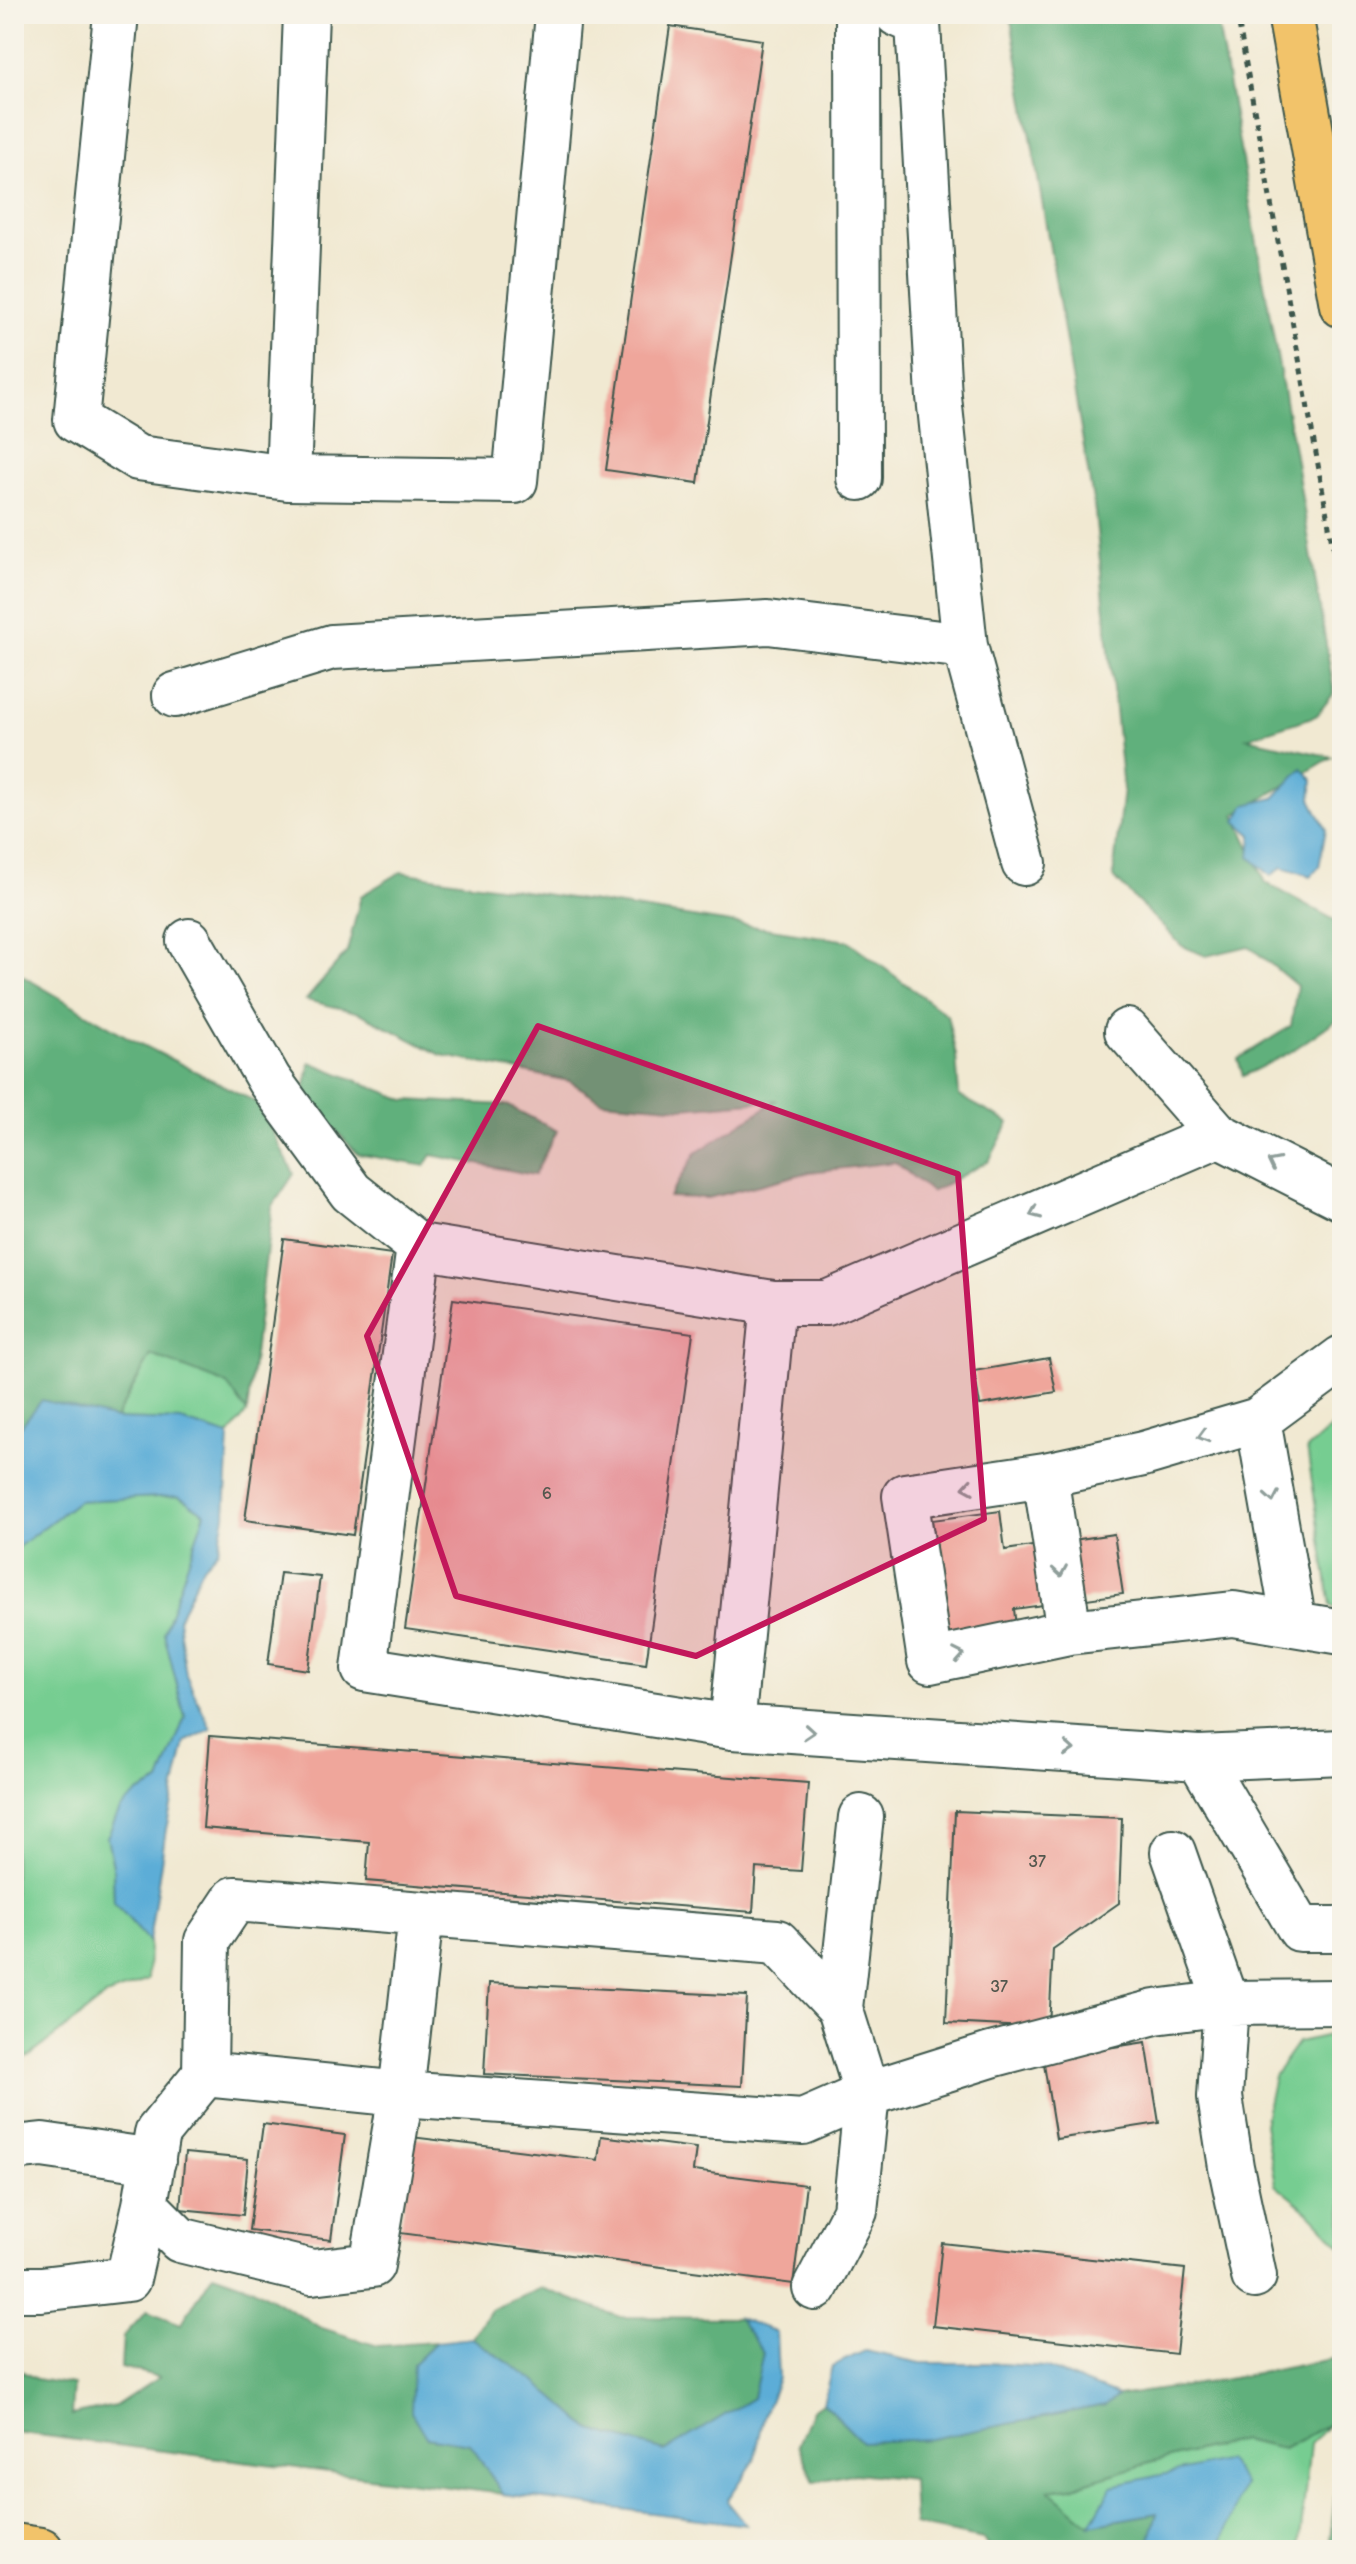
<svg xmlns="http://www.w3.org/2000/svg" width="1356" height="2564" viewBox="0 0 1356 2564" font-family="'Balsamiq Sans',sans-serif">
  <rect width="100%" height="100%" fill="#f7f3e8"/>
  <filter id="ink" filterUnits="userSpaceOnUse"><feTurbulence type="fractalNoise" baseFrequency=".0125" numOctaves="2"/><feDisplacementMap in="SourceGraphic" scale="16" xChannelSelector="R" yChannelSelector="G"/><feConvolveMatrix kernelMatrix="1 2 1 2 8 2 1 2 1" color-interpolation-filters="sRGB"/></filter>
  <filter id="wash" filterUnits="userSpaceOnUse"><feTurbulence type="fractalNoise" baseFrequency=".006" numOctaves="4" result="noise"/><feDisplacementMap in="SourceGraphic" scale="32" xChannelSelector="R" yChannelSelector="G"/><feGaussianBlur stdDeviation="1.8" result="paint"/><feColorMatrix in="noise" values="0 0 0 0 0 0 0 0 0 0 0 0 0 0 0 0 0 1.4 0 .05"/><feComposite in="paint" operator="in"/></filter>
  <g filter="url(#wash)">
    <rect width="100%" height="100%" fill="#f1e9d2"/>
    <path fill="#76cd91" stroke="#4a8562" stroke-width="2" d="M151,1355L228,1384L247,1412L229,1436L181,1421L115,1419Z
      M1342,1418V1610L1331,1606L1307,1449Z
      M178,1496L205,1513L164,1633L185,1717L160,1782L138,1793L107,1837L113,1865L114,1902L149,1942L148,1980L106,1996L31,2055L14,2061V1550L78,1501Z
      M1342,2032V2247L1310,2213L1275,2184L1264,2124L1274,2076L1298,2042Z
      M1329,2424L1310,2444L1299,2550H1219L1244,2484L1113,2486L1090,2525L1048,2490L1071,2487L1145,2464L1241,2440L1283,2449Z"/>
    <path fill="#60b07b" stroke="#407658" stroke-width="2" d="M1010,14H1216L1295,456L1334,693L1316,716L1247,738L1332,757L1235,815L1266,883L1342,924V1013L1339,1018L1289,1053L1243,1076L1238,1059L1291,1026L1297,986L1249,946L1206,956L1182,946L1113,877L1123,789L1095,512Z
      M401,872L848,941L947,1015L956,1055L959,1096L1009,1123L989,1161L931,1192L895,1162L810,1172L708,1198L669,1197L696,1153L777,1100L683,1108L602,1101L569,1081L441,1055L360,1013L306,1000L347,952L361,896Z
      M14,971L131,1039L258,1103L294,1174L272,1207L247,1412L227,1384L151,1355L115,1419L42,1401L14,1435Z
      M310,1062L405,1100L507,1105L557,1131L534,1175L432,1155L425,1166L358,1154L304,1097Z
      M213,2274L253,2288L322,2328L378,2346L436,2342L413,2364L426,2437L470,2444L503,2494L14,2432V2367L36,2379L73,2385L71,2415L115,2406L159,2377L121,2367L123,2337L147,2311L181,2324Z
      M541,2288L620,2317L738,2318L763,2353L753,2398L665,2451L591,2430L535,2381L472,2338L490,2310Z
      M1342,2357V2421L1329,2424L1283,2449L1241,2440L1145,2464L1071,2487L1049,2490L1090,2525L1158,2513L1147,2550H990L983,2539L914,2525L912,2479L855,2473L814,2482L798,2445L812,2410L823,2403L862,2442L931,2439L1105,2405L1118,2396L1211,2382Z
      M1342,2457V2550H1329L1339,2458Z"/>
    <path fill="#5cadd7" stroke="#3e7586" stroke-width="2" d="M1302,768L1313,780L1311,799L1326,829L1319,867L1311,876L1282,867L1271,876L1250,857L1252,835L1236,821L1245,805L1274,798Z
      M42,1400L115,1419L181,1421L229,1436L225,1516L218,1550L203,1566L178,1619L186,1675L211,1729L185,1742L166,1829L149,1942L114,1902L113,1865L107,1837L120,1809L138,1793L160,1782L185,1717L164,1633L205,1513L178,1496L78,1501L14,1550V1435Z
      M738,2318L776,2332L778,2378L765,2412L754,2461L727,2501L746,2525L503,2494L470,2444L426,2437L411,2412L413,2364L436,2342L472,2338L535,2381L591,2430L665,2451L753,2398L763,2353Z
      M865,2351L921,2363H988L1045,2367L1118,2396L1105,2405L931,2439L862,2442L823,2403L832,2366Z
      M1227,2460L1244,2484L1219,2550H1147L1157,2513L1090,2525L1112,2486Z"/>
    <g id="blocks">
      <path fill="#efa69b" d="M670,26L762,40L698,483L606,470Z
        M284,1239L392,1254L353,1535L245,1520Z
        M453,1299L693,1333L646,1664L405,1629Z
        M1049,1358L1056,1392L980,1405L974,1371Z
        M1000,1511L1005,1550L1114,1534L1123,1594L1014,1609L1016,1627L948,1636L932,1520Z
        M280,1573L320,1577L308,1670L268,1664Z
        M210,1736L808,1783L801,1871L756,1868L753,1912L366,1881L369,1842L203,1828Z
        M955,1811L1122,1818L1119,1903L1053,1949L1049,2028L946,2023Z
        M489,1983L747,1996L742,2086L484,2074Z
        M1146,2042L1159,2123L1056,2139L1043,2058Z
        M263,2124L345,2135L331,2240L249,2230Z
        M601,2136L696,2148L693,2171L806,2185L793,2284L400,2233L412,2137L598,2160Z
        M185,2153L248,2159L243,2215L180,2209Z
        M942,2243L1185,2269L1176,2354L933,2326Z"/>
    </g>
  </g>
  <g filter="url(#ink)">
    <use href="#blocks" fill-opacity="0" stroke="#3e574c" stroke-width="2"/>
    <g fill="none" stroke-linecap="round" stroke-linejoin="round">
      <g stroke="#3e574c" stroke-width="48">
        <path id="minor" d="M116,14L76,420L138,458L288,478L515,481L558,14
          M858,14L859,478
          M897,14L918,23L939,397L965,646L1024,863
          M288,478L306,14
          M175,695L332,647L768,622L965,646
          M189,941L269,1080L351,1192L419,1246
          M1127,1031L1218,1135
          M1342,1198L1218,1135L827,1303H773L419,1246L364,1669L732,1727L1199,1758L1342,1752
          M1342,1358L1258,1420L1143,1454L1045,1475L1069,1632L1233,1614L1342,1632
          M1258,1420L1294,1624
          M1045,1475L905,1496L930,1661L1069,1632
          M732,1727L773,1303
          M1199,1758L1300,1929H1342
          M1173,1852L1226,2003L1220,2097L1231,2167L1254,2276
          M840,2008L861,1817
          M205,2074L401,2094L803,2122L867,2094L991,2055L1155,2012L1226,2003L1342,2002
          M14,2148L42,2145L153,2161
          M145,2205L180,2240L312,2272L372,2265L401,2094L421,1915
          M14,2289H41L128,2279L145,2205L157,2133L205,2074L207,1941L235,1899L777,1942L840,2008L867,2094L855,2211L815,2288"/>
      </g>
      <g stroke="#3e574c" stroke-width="48">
        <path id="major" d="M1290,14L1342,305
          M14,2546L41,2550"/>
      </g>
      <path stroke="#3e574c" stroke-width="5" stroke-dasharray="6 6" stroke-linecap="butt" d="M1237,14L1342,598"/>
      <use href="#minor" stroke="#fff" stroke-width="44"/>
      <use href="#major" stroke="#f2c36a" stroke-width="44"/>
    </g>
    <defs><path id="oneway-chevron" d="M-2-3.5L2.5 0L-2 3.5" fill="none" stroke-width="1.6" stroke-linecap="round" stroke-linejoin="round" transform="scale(2)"/></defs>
    <g stroke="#8f9e9a">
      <use href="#oneway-chevron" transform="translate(1273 1163) rotate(-153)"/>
      <use href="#oneway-chevron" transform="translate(1035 1213) rotate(157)"/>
      <use href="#oneway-chevron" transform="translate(1203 1436) rotate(164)"/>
      <use href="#oneway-chevron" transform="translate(968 1487) rotate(171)"/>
      <use href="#oneway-chevron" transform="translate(1272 1497) rotate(80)"/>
      <use href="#oneway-chevron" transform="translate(1060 1571) rotate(81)"/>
      <use href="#oneway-chevron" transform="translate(959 1655) rotate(-11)"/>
      <use href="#oneway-chevron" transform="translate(809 1732) rotate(4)"/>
      <use href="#oneway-chevron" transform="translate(1069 1749) rotate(4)"/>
    </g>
  </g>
  <path fill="#c2185b" fill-opacity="0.2" stroke="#c2185b" stroke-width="6" stroke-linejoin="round" d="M538,1026L958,1174L984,1519L696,1656L456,1596L367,1336Z"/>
  <g text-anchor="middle" stroke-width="7" stroke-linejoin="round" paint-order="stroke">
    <g font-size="16" fill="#53574e">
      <text x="547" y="1499">6</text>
      <text x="1037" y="1867">37</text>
      <text x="999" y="1992">37</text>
    </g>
  </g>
  <rect width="1356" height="2564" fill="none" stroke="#f7f3e8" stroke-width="48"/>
</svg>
